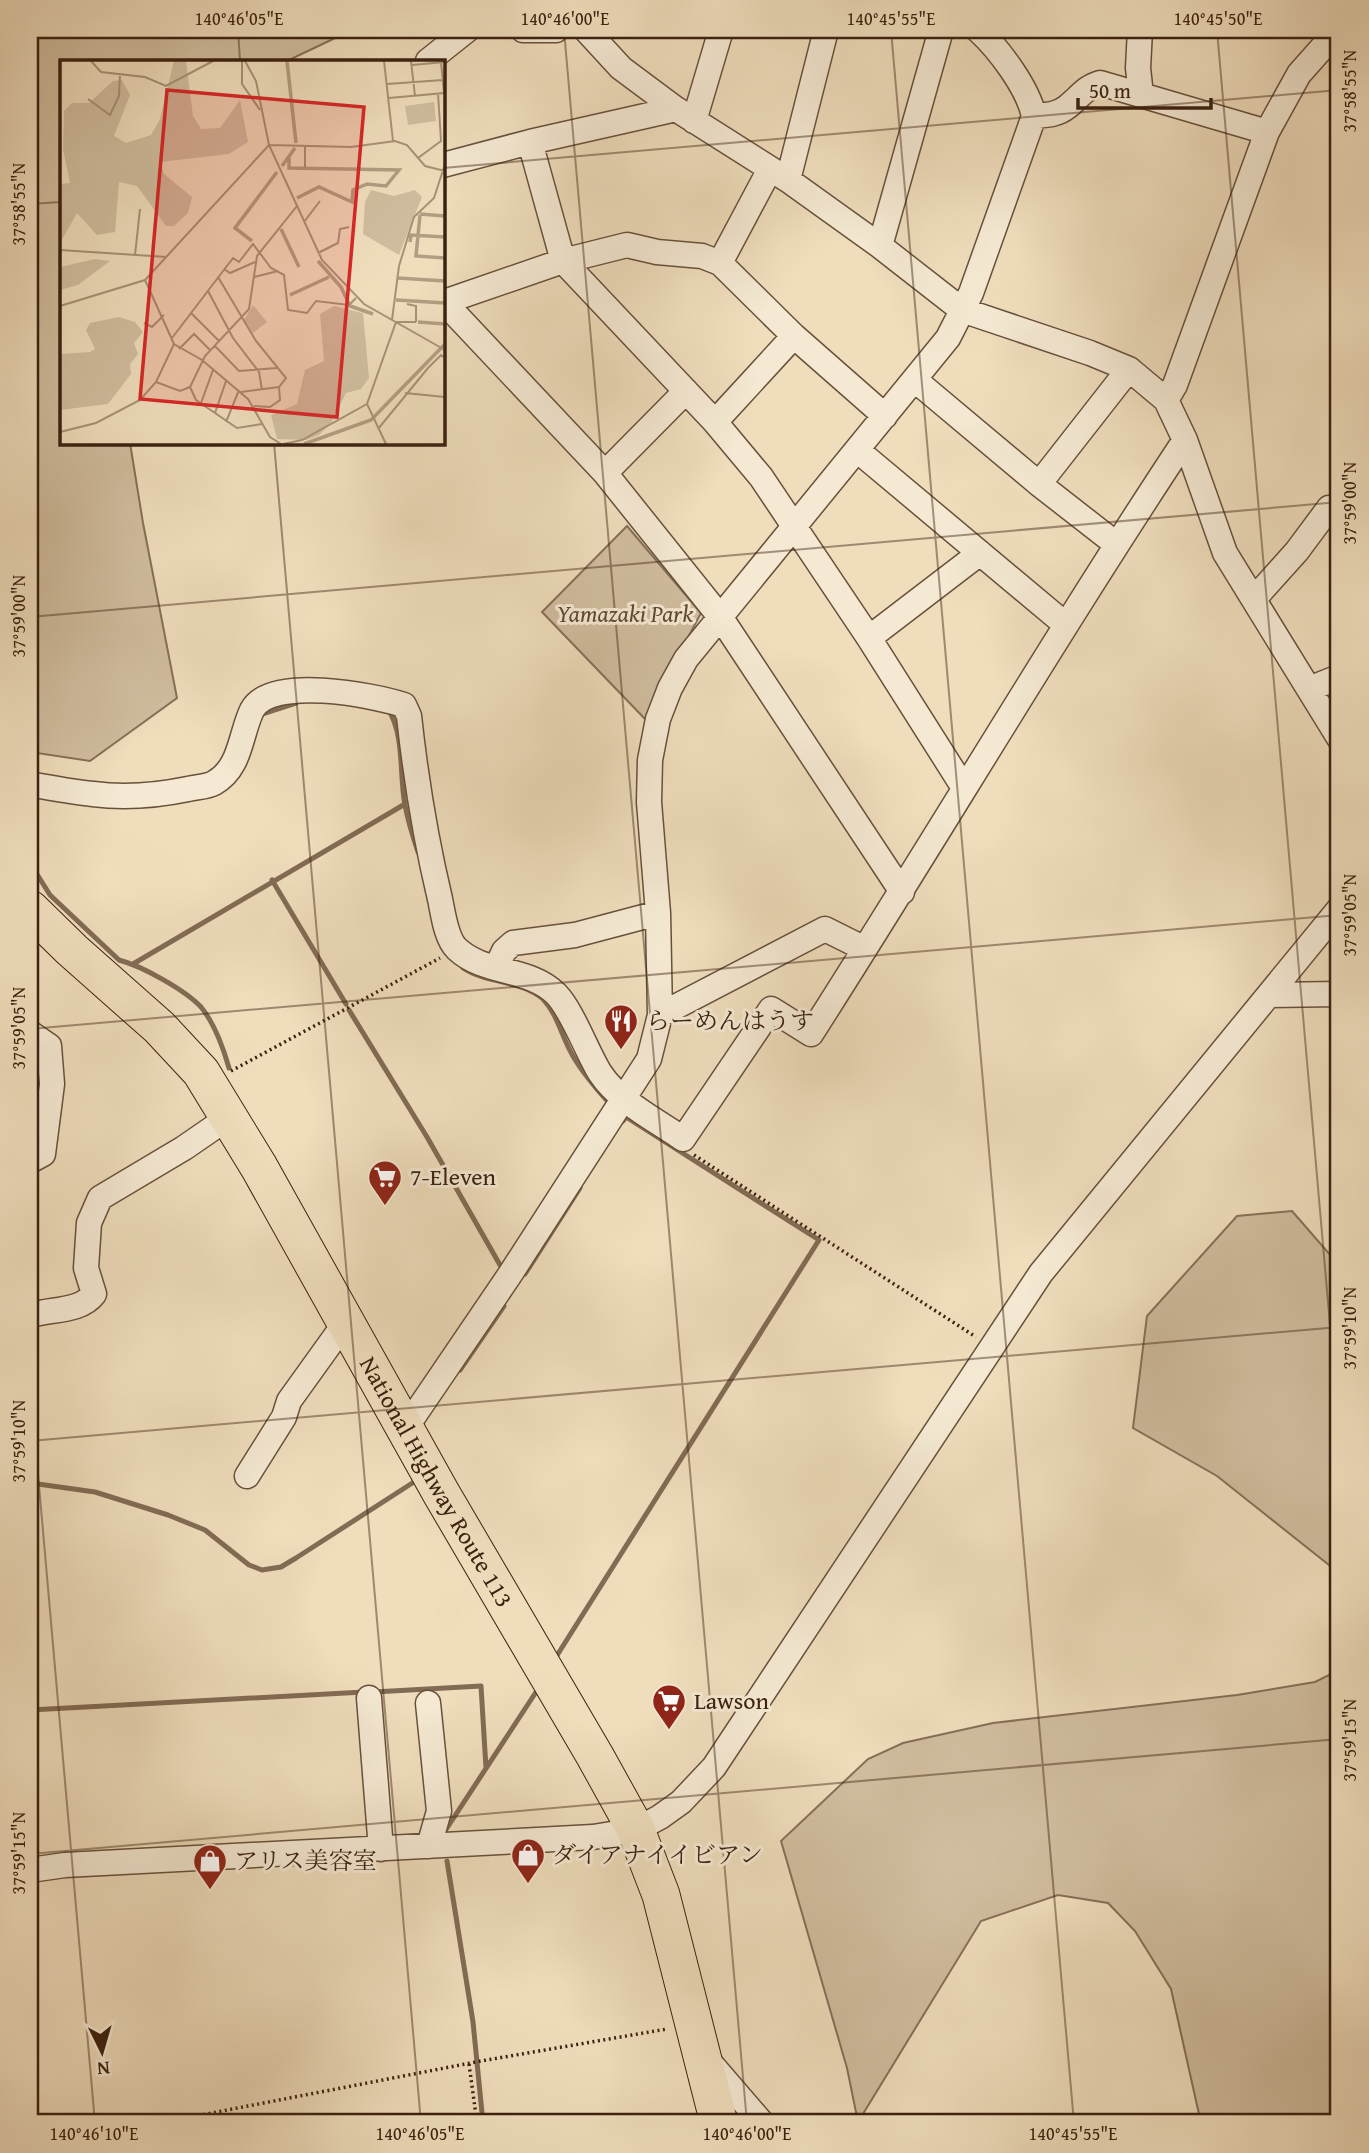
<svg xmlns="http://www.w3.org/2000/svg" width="1369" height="2153" viewBox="0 0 1369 2153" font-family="'Gentium Book Plus','Noto Serif JP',serif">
  <rect width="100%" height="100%" fill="#efddbc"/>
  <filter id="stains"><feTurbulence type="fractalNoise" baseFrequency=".00286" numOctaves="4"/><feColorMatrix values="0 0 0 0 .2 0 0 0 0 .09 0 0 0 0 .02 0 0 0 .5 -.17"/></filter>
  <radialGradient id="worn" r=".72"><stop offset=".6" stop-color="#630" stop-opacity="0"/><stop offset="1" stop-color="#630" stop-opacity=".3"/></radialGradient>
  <path fill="#d0bd9f" stroke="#866f58" stroke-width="2" d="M30,30H352L287,61H61V443H130L143,523L177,698L90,761L30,752Z
    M627,526L701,613L645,719L542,612Z
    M1292,1211L1339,1265V1573L1217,1476L1133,1428L1147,1316L1237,1216Z
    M1339,1670V2123H1201L1171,1989L1135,1931L1108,1903L1058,1895L981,1921L858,2122L847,2068L781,1841L868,1759L903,1743L993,1723L1237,1695L1315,1682Z"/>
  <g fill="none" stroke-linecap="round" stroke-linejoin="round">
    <path stroke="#826b54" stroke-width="5" d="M388,709C405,736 399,774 405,805C408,821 413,837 418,852
      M262,714L296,703
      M30,863L50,895L119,960C142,966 185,990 201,1007C215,1024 223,1047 229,1068
      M272,880L346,1004
      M133,964L405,804
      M463,968C487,984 522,980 543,999C558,1015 562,1038 573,1056C583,1074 596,1088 609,1103
      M349,1010L427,1137L500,1265
      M525,1274L580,1188
      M460,1370L504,1306
      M30,1486L38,1484L95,1492L168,1515L205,1530L249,1565L262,1570L281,1567L296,1558L417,1480
      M556,1657L819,1240L626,1117L623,1121
      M374,1692L481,1686L486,1768
      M30,1710L364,1692
      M445,1831L538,1689
      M447,1861L473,2022L483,2123"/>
    <g stroke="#68503b" stroke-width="27">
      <path id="minor" d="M523,30H556
        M586,30L621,68L676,109L788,180L880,246L962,310L1090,353L1129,369L1166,400L1185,440L1225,553L1339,738
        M1140,30L1138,68L1141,95
        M428,61L467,30
        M1034,116C1046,115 1057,115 1067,107C1079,98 1085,87 1100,83L1267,132
        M694,121L721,30
        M530,142L563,261L715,422L761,477L869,638L964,788
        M443,165L530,142L676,109
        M788,180L826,30
        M880,246L941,30
        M720,263L770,169
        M443,301L605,473L721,618L902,892
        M444,302L563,261L627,245L657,252L702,256L720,263L794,336L885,416
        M915,380L1039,484L1129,369
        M1166,400L1175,385L1267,132L1299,74L1338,30
        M715,422L794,336
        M857,450L1066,625
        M605,473L686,391
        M1039,484L1116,544
        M1254,599L1297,551L1329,508L1339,509
        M869,638L980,553
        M1309,689L1339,677
        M30,784C51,788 72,792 93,794C123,798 159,795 188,789C196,787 207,787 214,783C241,768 240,735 252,710C270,675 373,695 404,705L409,716C416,780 425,836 440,899C443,913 446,939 457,949C485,975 529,967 556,994C572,1010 587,1052 600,1073C619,1102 656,1120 683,1139L771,1009L811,1034C937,837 1056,635 1185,440
        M496,968L504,951L513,943L575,935L658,913
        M1269,995L1339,994
        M660,1015L825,929L865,949
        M30,1033L49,1046L52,1084L43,1154L30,1161
        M35,1314C55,1309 81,1311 94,1294L86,1268L89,1223L100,1198L184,1148L229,1117
        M405,1429L509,1276L649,1059L660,1015L658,913L649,802L650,760L658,719L670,688L686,659L948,338L971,293L1034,116C1028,88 999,49 978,30
        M247,1476L284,1417L289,1401L345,1323
        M369,1698L381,1849
        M428,1703L439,1811L429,1846
        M30,1870L65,1865L593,1837L636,1830L660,1817L681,1802L714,1767L1041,1273L1339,909
        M706,2058L762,2123"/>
    </g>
    <g stroke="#3b2110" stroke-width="39">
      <g id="highway">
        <path id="s1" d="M30,909L72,950L159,1027L201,1072L259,1167L441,1493L595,1756L636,1830L661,1895L719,2123"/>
      </g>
    </g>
    <path stroke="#3b2110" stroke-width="3.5" stroke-dasharray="2 3.5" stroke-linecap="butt" d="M231,1071L440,958
      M694,1155L976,1337
      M469,2064L477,2123
      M160,2123L481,2061L667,2029"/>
    <use href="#minor" stroke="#f5e9d3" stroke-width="24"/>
    <use href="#highway" stroke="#efddbc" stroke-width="37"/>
  </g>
  <path fill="none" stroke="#3b2110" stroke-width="2" stroke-opacity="0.45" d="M238,30L240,61M564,30L747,2123M891,30L1074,2123M1217,30L1339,1428M443,168L1339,90M30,204L61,202M274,443L421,2123M30,617L1339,502M30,1029L1339,915M30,1383L95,2123M30,1441L1339,1327M30,1854L1339,1739"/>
  <defs>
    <g id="restaurant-pin" transform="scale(1.75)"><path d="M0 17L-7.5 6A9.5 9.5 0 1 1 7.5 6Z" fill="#8f2418" stroke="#f5e9d3"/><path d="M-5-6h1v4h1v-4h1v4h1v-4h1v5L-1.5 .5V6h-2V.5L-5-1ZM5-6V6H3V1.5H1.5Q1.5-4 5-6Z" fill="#fff"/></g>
    <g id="supermarket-pin" transform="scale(1.75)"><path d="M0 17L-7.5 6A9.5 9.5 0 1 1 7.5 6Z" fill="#8f2418" stroke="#f5e9d3"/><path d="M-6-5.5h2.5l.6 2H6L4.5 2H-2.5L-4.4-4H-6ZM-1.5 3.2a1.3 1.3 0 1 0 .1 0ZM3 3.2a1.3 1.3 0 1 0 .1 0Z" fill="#fff"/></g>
    <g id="shop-pin" transform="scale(1.75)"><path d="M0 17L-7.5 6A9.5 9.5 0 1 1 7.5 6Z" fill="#8f2418" stroke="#f5e9d3"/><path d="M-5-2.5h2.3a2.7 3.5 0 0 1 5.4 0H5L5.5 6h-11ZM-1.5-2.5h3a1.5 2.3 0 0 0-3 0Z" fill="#fff"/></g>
  </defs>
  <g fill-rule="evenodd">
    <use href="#restaurant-pin" x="621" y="1021"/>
    <use href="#supermarket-pin" x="385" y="1177"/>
    <use href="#supermarket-pin" x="669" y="1701"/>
    <use href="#shop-pin" x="528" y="1855"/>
    <use href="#shop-pin" x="210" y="1861"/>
  </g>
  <g text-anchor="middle" stroke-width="6" stroke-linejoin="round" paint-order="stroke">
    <g font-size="24" font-style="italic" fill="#604834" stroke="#f5e9d3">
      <text x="625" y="622">Yamazaki Park</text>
    </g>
    <g font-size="24" fill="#3b2110" stroke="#f5e9d3" text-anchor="start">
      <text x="646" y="1029">らーめんはうす</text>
      <text x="410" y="1185">7-Eleven</text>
      <text x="694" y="1709">Lawson</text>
      <text x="552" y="1863">ダイアナイイビアン</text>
      <text x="234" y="1869">アリス美容室</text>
    </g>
    <g font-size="24" fill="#3b2110" stroke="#f5e9d3">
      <text dy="8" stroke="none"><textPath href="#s1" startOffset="709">National Highway Route 113</textPath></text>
    </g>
  </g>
  <g transform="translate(60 60)">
    <rect width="385" height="385" fill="#efddbc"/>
    <path d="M114,1H126L133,56L141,69L160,68L180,40L188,82L169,94L100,102L104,114L132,137L128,153L114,166H106L77,126L59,122L55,172L37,175L17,153L0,183V124L10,123L3,89L4,51L12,43H29L53,21L62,20L70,35L54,76L66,83L91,75L100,59ZM374,42L376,61L348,65L345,46ZM311,130L334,136L355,130L362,137L339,195L303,174L305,142ZM35,199L50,201L18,225L0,230V207ZM193,245L207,262L193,273L184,260ZM274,246L303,253L309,318L301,329L286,333L271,363L259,375L246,380L217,379L211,355L237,344L245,310L264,301L260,254ZM59,257L75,262L83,272L74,283L78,294L70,304L71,314L48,344L0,350V294L30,292L35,289L26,270L30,263Z" fill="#d0bd9f"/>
    <path fill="none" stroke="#b29d82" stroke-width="3.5" d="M227,1L236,83M229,96V108L339,110L326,126L307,124L293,130L292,142L259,127L237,138M222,106L235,88M360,154L385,156M360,155L356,196L385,198M221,169L239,207M192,181L175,168L217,112M350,182L351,175L385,177M258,201L281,227L290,246L313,254M338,218L385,221M230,235L269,217M336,240L385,243M358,262L385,264M244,384L311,360L385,284"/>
    <path fill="none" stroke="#a79277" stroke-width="2" d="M31,1L41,12L85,17L106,26L153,1M182,1V24L200,50M185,1L196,21L209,85L262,200L304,244L385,290M324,1L333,81M351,1L355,36M352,5L385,2M327,24L383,20M329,38L384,33L381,2M28,39L50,55L59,36L60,14M358,98L381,81L378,33M245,108V86M244,162L260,141M0,190L107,197M258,193L278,183L280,169L289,167M75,195L80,149M164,209L170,213L195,202M158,217L196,281L226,318L219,327L181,332M194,217L218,211M85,220L114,284L142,300L188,339L210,377L221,384M148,231L173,278L199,312L202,330M347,244L356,246V262M0,246L85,220L209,85L291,87L335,81L347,85L365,106L385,111M131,253L159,281M332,260L339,206L354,157L374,138L385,104M84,263L92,267L104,255M112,278L173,198L179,202L193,184L211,208L224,215L228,250L247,253L256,241L289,245L296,238M155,286L179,311L217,308M119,289L134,274L150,290M96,322L120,331L130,327M345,333L385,337M141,343L153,310M194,346L210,347L220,340L219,327M172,347L195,349M155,353L166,321M166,362L179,330M202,364L177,368L136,340L130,327L145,296L189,249L197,196L237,146M318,369L368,308L381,295L385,298M0,372L36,363L80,340L96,322L114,284M223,384L242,380L307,344M326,384L307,344L336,262H356"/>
    <path fill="#d62828" fill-opacity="0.15" stroke="#d62828" stroke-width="3.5" d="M107,30L304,47L277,357L80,339Z"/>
    <rect width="385" height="385" fill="none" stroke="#3b2110" stroke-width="3.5"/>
  </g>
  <rect width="1369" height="2153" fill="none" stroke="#efddbc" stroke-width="77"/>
  <g transform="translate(102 2052) rotate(175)" stroke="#f5e9d3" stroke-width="5" paint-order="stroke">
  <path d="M0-5L12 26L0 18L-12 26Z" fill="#3b2110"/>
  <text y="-10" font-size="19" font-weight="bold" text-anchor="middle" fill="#3b2110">N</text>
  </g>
  <path d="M1078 98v10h133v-10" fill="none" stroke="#3b2110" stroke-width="3.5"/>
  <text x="1089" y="98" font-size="21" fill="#3b2110" stroke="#f5e9d3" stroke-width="5" paint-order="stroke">50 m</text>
  <rect x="38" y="38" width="1292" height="2076" fill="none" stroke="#3b2110" stroke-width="2.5"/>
  <g font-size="18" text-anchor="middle" fill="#3b2110">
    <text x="239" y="25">140°46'05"E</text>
    <text x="565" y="25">140°46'00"E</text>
    <text x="891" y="25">140°45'55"E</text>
    <text x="1218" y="25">140°45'50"E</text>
    <text transform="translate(1350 91) rotate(-90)" y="6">37°58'55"N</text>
    <text transform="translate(19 204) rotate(-90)" y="6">37°58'55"N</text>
    <text transform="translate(1350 503) rotate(-90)" y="6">37°59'00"N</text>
    <text transform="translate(19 616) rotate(-90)" y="6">37°59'00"N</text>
    <text transform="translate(1350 915) rotate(-90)" y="6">37°59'05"N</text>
    <text transform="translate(19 1028) rotate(-90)" y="6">37°59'05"N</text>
    <text transform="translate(1350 1328) rotate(-90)" y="6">37°59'10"N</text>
    <text transform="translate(19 1441) rotate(-90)" y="6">37°59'10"N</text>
    <text transform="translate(1350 1740) rotate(-90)" y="6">37°59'15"N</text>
    <text transform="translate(19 1853) rotate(-90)" y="6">37°59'15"N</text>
    <text x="94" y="2140">140°46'10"E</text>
    <text x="420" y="2140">140°46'05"E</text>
    <text x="747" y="2140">140°46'00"E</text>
    <text x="1073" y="2140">140°45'55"E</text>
  </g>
  <rect width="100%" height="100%" filter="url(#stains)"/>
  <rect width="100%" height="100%" fill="url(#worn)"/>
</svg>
